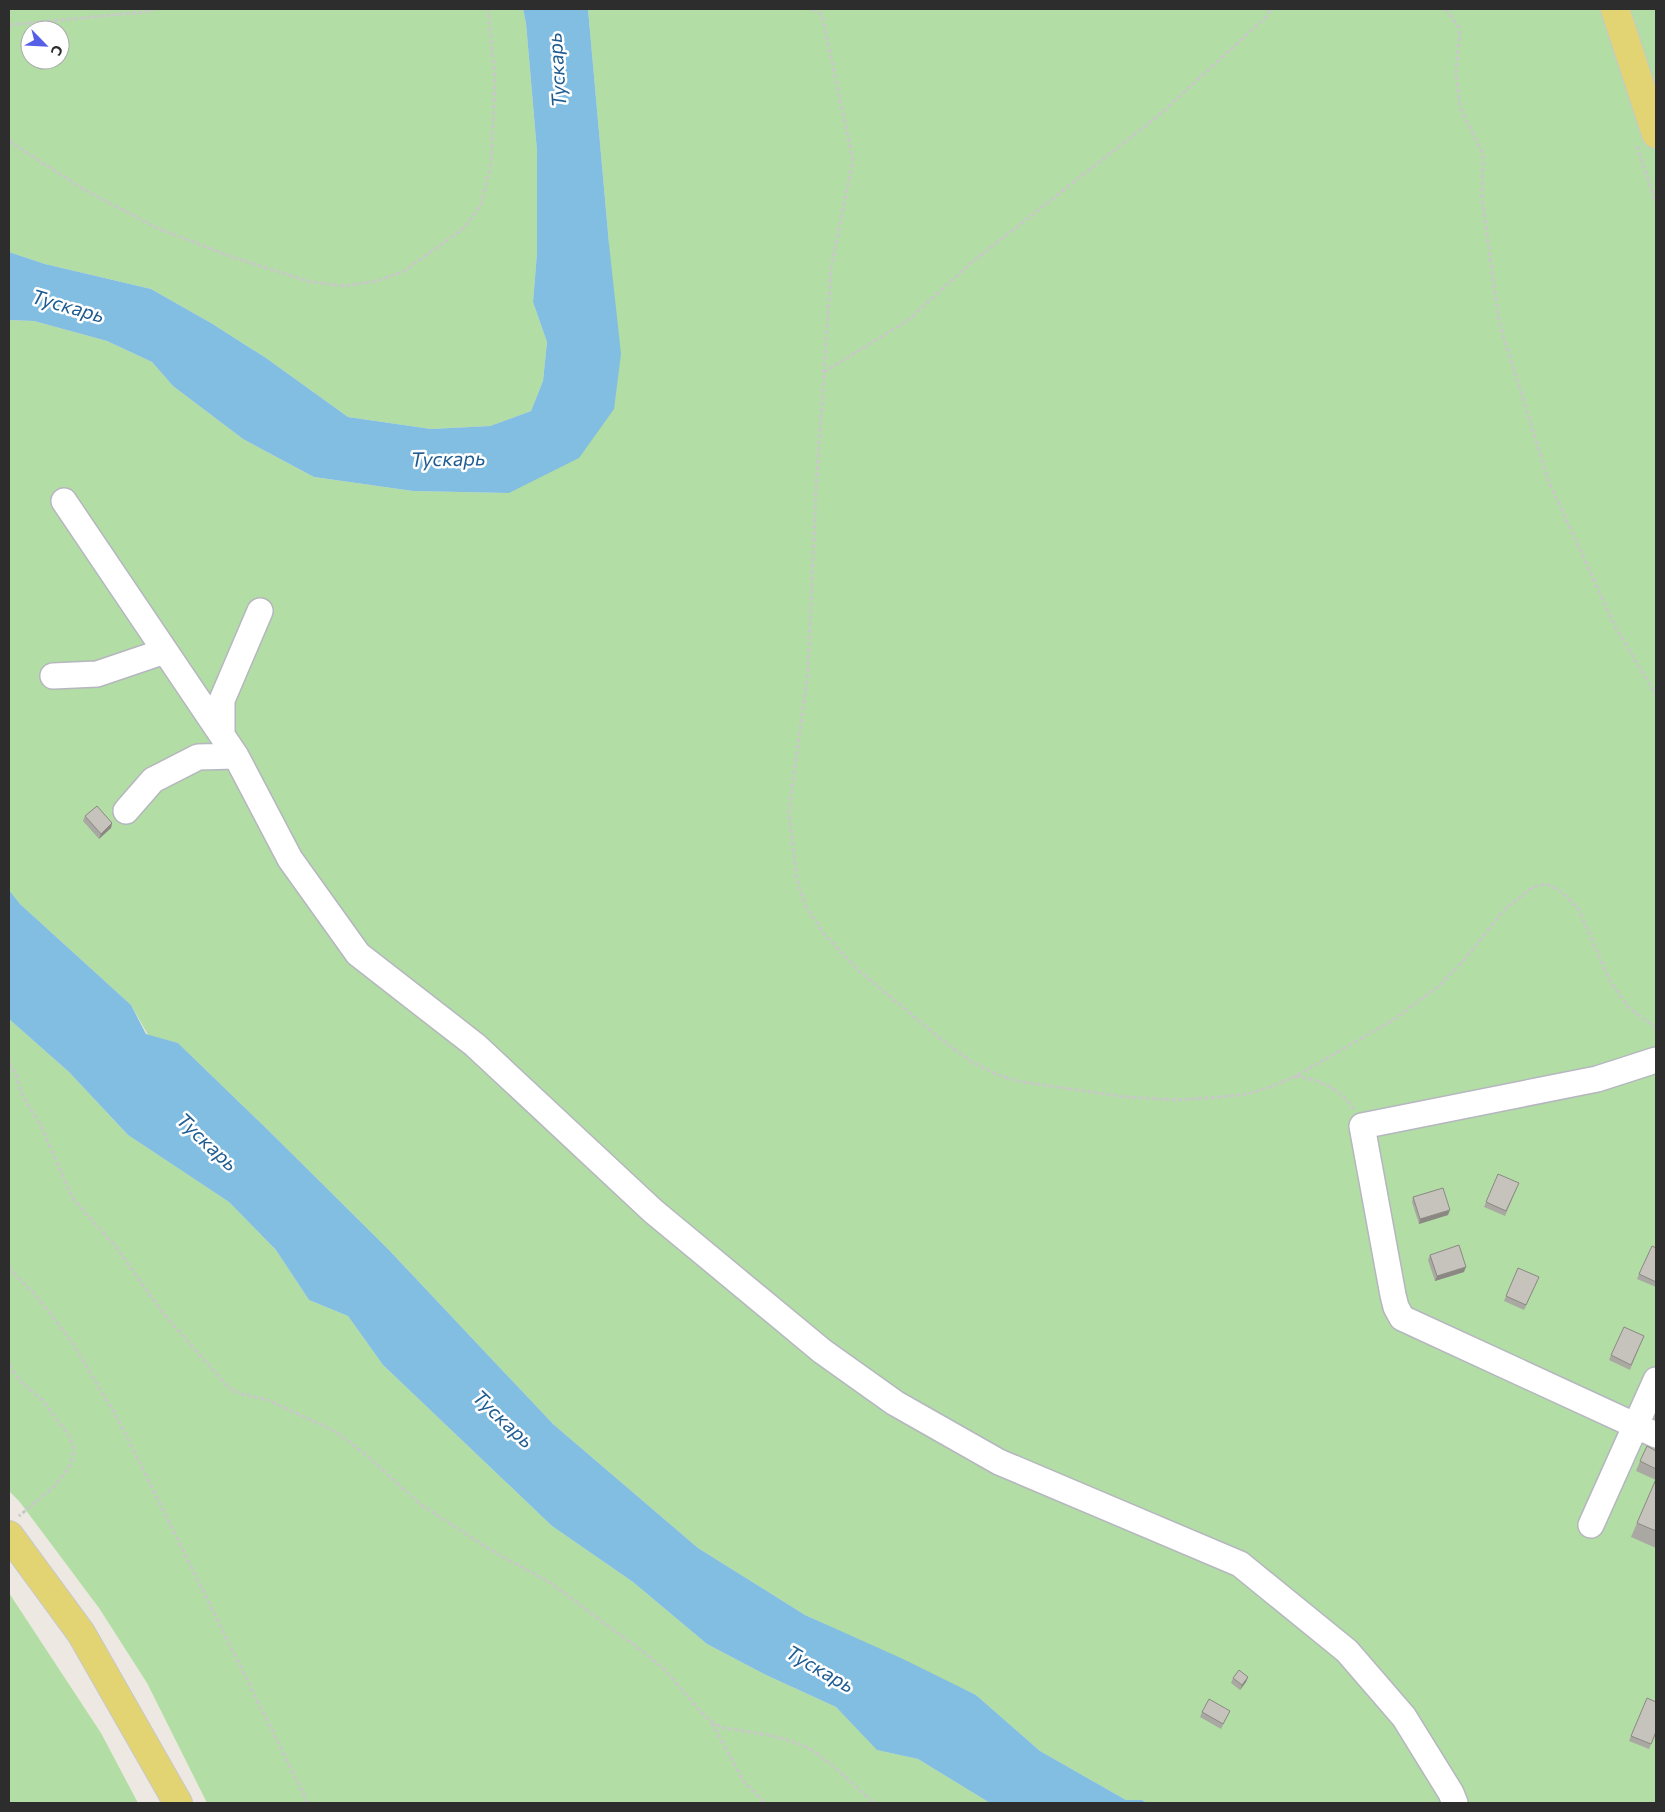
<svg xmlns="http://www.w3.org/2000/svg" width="1665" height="1812" viewBox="0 0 1665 1812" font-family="Commissioner,sans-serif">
  <rect width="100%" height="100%" fill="#ede9e2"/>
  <path fill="#b2dda5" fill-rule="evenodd" d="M9,9H523L526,23L537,151V253L533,302L547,342L543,381L531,411L490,426L431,429L348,417L266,358L211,323L151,289L45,264L9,252ZM30,30H60V60H30Z
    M588,9H1656V1803H1147L1142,1800H1126L1040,1751L976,1695L805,1615L698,1548L553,1424L388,1249L268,1130L178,1043L148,1035L131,1005L20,904L9,890V320L34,321L107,341L152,362L173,386L243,439L314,477L413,491L509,493L609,244Z
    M9,1019L69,1072L128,1135L229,1202L276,1250L309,1300L348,1316L383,1365L552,1526L633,1582L707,1644L766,1675L836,1707L878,1750L918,1759L990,1803H207L147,1683L99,1608L19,1501L9,1491Z
    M9,1593L101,1733L138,1803H9Z"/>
  <path fill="#82bde2" d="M523,9H588L609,244L621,354L614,409L579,458L509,493L413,491L314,477L243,439L173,386L152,362L107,341L34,321L9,320V252L45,264L151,289L211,323L266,358L348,417L431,429L490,426L531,411L543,381L547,342L533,302L537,253V151L526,23Z
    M9,890L20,904L131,1005L146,1034L178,1043L268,1130L388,1249L553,1424L698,1548L805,1615L903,1659L976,1695L1040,1751L1126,1800H1142L1147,1803H990L918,1759L877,1750L836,1707L766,1675L707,1644L633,1582L552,1526L383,1365L348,1316L309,1300L276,1250L229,1202L128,1135L69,1072L9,1019Z"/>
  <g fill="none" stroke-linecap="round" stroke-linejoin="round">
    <g stroke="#b5b6bf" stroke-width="28">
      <path id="minor" d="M64,501L236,756L290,859L358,954L475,1045L653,1211L822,1351L895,1403L999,1462L1240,1564L1347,1651L1404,1717L1451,1793L1455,1803
        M53,676L97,674L165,651
        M222,735V700L260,611
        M126,811L153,780L198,757L236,756
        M1656,1060L1597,1079L1362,1126L1393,1295L1396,1307L1402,1318L1656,1435
        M1591,1525L1656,1380"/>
    </g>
    <g stroke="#c8c8c8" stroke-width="30">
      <path id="major" d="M1615,9L1656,134
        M9,1535L81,1633L178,1803"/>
    </g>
    <path stroke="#c8c8c8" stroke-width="3" stroke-dasharray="4 2.5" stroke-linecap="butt" d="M813,9L822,15L853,160L831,268L816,490L808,671L789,812L797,880L805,905L824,934L858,970L947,1044L972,1062L998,1075L1022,1082L1126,1097L1176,1100L1222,1097L1247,1094L1273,1086L1296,1076L1393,1020L1439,986L1463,961L1506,908L1533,887L1546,884L1559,890L1578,908L1610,981L1629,1008L1656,1028
      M1446,9L1460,29L1456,73L1460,107L1483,155L1482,198L1499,322L1549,482L1616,628L1656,695
      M9,25L144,12L155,9
      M9,141L83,189L157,228L235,258L311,282L344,286L377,281L404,271L439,246L464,228L481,205L491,164L495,79L488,9
      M1637,146L1656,203
      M824,372L907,321L972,262L1158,116L1266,17L1271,9
      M9,1063L16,1074L22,1095L41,1126L73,1199L116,1247L163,1313L227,1386L234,1391L242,1394L268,1400L328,1428L340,1435L365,1454L420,1504L489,1549L549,1582L641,1650L664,1669L700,1711L712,1722L720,1727C751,1733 786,1735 813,1751C835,1765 854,1786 874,1803
      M1296,1076C1322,1081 1338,1087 1354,1109
      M9,1268L37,1297L72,1342L120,1423L308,1803
      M9,1365L21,1382L42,1400L70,1437L74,1448L71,1464L56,1485L19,1516
      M712,1723L744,1782L765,1803"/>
    <use href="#minor" stroke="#fff" stroke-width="25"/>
    <use href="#major" stroke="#e2d472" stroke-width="28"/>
  </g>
  <path fill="#aaa8a3" d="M85,816L112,823L111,828L99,839L83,821Z
    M1517,1188L1505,1216L1484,1207L1486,1202Z
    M1413,1197L1448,1215L1419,1224L1412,1202Z
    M1656,1248V1287L1637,1279L1639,1274Z
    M1430,1255L1464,1272L1435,1281L1428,1260Z
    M1537,1282L1524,1310L1504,1301L1506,1296Z
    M1644,1336L1630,1370L1609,1360L1611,1355Z
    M1656,1451V1548L1631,1537L1637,1523L1656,1480L1636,1471L1640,1461Z
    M1248,1677L1246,1682L1240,1690L1231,1683L1233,1678Z
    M1230,1711L1221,1729L1200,1717L1202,1712Z
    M1656,1732L1649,1749L1629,1741L1631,1736Z"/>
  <path fill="#8b8884" d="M112,823L111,828L99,839L101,834Z
    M1450,1210L1448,1215L1419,1224L1420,1219Z
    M1466,1267L1464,1272L1435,1281L1437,1276Z
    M1248,1677L1246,1682L1240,1690L1242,1685Z"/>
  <path fill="#c6c3bd" stroke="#8b8884" d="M97,806L112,823L101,834L85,816Z
    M1498,1174L1519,1183L1506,1211L1486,1202Z
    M1443,1188L1450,1210L1420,1219L1413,1197Z
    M1459,1245L1466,1267L1437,1276L1430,1255Z
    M1652,1246L1656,1248V1282L1639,1274Z
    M1518,1268L1539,1277L1526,1305L1506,1296Z
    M1624,1327L1644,1336L1631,1365L1611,1355Z
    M1647,1446L1656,1451V1469L1640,1461Z
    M1656,1479V1531L1637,1523Z
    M1239,1670L1248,1677L1242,1685L1233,1678Z
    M1647,1698L1656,1702V1732L1651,1744L1631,1736Z
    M1209,1699L1230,1711L1223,1724L1202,1712Z"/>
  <g text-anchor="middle" stroke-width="5" stroke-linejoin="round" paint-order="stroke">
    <g font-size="20" font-style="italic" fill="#1e5c91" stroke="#fff">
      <text transform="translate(557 70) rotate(-94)" y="7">Тускарь</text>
      <text transform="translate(68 306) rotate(16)" y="7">Тускарь</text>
      <text transform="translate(448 459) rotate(-1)" y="7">Тускарь</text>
      <text transform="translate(207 1142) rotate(43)" y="7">Тускарь</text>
      <text transform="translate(503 1419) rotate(43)" y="7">Тускарь</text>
      <text transform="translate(820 1669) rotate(30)" y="7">Тускарь</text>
    </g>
  </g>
  <rect width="1665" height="1812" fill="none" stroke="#2d2d2d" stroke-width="20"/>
  <g transform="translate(45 45) rotate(114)"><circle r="24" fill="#ffffff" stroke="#ababab"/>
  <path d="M0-4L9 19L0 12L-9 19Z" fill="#5660e6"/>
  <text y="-8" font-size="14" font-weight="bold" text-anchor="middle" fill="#2d2d2d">С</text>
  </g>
</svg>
